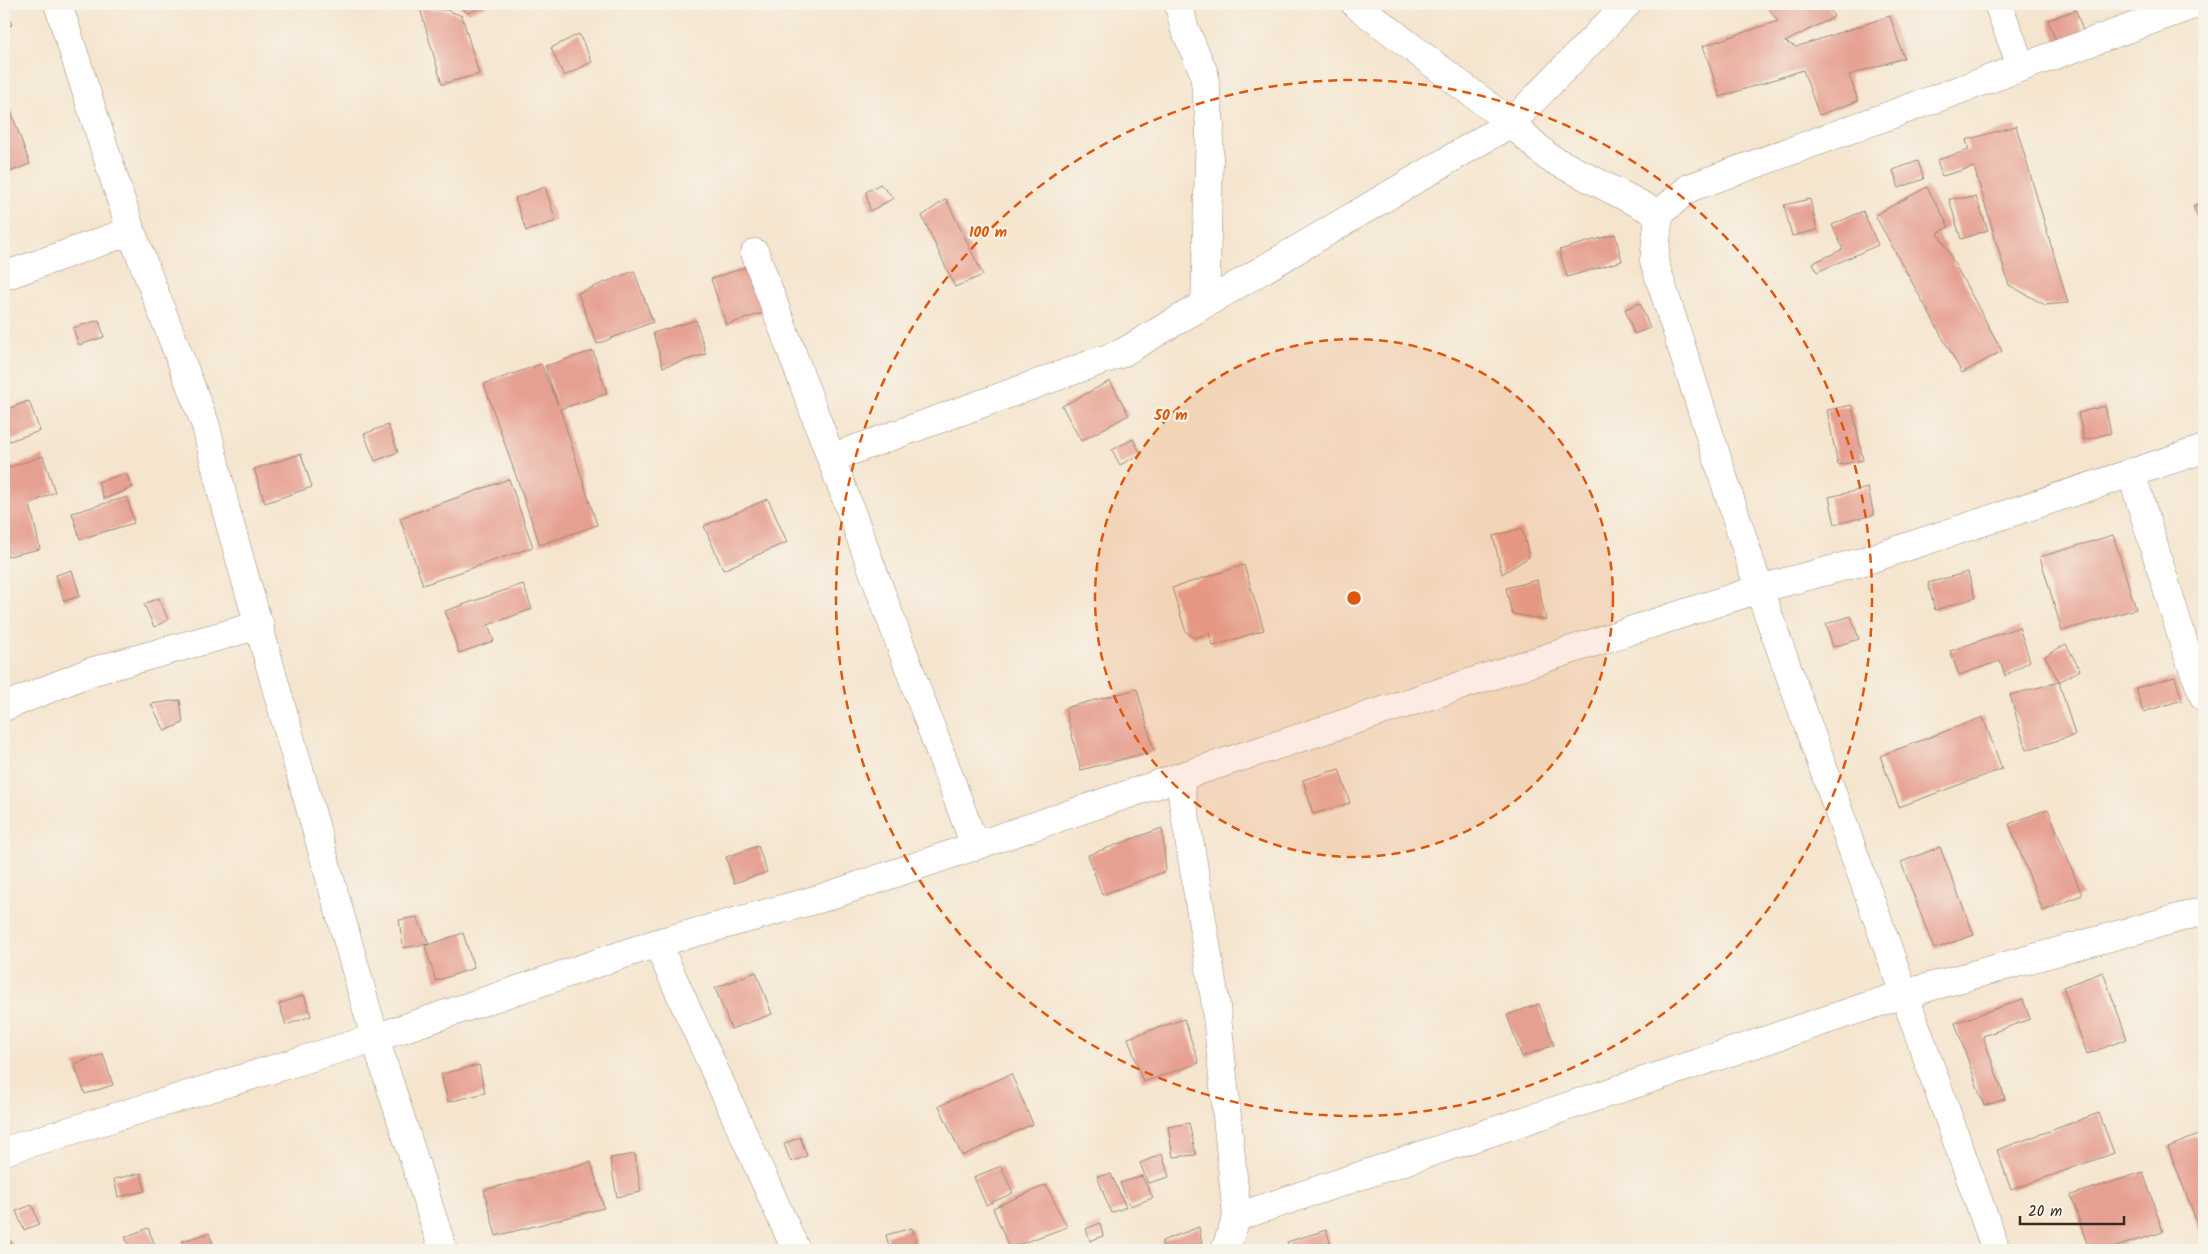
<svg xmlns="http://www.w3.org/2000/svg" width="2208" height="1254" viewBox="0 0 2208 1254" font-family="Kalam,sans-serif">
  <rect width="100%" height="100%" fill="#f7f3e8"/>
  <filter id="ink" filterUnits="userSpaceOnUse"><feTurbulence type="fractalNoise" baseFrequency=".02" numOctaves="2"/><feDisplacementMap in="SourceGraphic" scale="10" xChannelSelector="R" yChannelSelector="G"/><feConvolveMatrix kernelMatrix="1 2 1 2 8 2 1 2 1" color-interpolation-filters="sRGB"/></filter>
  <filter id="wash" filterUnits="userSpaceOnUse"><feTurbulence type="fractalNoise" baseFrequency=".0096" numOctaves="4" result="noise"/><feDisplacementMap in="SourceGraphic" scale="20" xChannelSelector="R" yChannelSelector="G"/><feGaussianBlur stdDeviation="1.12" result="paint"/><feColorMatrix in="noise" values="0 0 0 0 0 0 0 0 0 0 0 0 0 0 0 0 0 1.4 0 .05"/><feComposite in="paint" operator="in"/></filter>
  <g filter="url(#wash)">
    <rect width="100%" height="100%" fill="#f5e5cf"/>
    <g id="blocks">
      <path fill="#e6a092" d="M4,4L12,25L4,28Z
        M456,4H491L468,13Z
        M1765,4H1828L1834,17L1785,42L1796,47L1890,16L1904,58L1849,75L1858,101L1819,115L1803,70L1720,97L1703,46L1778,21Z
        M420,8L447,10L462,16L479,74L442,84Z
        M2076,10L2084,34L2057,44L2048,20Z
        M579,34L592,62L564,76L551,48Z
        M4,92L30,164L4,174Z
        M2016,126L2068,303L2045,305L2009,285L1974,167L1942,176L1937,160L1969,150L1966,140Z
        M1918,161L1924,179L1899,188L1893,170Z
        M880,184L894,198L870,211L866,192Z
        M545,187L556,221L526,231L515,198Z
        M1927,187L1949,227L1938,233L2002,351L1962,373L1875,215Z
        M1976,197L1988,230L1961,239L1949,199Z
        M946,199L983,275L955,287L922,216Z
        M1810,199L1817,230L1792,236L1784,205Z
        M2204,201V235L2193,206Z
        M1863,211L1878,245L1817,272L1813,263L1843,249L1832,225Z
        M1615,234L1622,261L1567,277L1559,250Z
        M749,266L765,312L726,325L711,279Z
        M634,271L653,322L597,344L578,293Z
        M1640,303L1650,328L1634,334L1625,309Z
        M99,320L104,337L79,345L73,328Z
        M696,320L706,354L663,367L653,333Z
        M593,351L607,394L560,409L597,525L540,545L484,384L541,364L558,405L545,366Z
        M1110,381L1129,415L1081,441L1062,406Z
        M29,401L40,431L9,441L4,423V410Z
        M1852,405L1863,460L1838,465L1827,410Z
        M2105,406L2111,433L2084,440L2078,413Z
        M388,425L398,452L375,461L364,434Z
        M1133,439L1141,454L1120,465L1112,450Z
        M301,454L312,487L265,503L254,469Z
        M43,456L55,492L30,504L40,549L4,557V469Z
        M126,473L132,488L104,499L98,482Z
        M509,479L533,547L423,585L400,518Z
        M1868,488L1874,515L1835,524L1829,497Z
        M127,497L134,523L80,539L72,513Z
        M768,499L787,542L723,570L704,526Z
        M1522,528L1529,557L1502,574L1493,536Z
        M2113,535L2136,609L2062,631L2040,557Z
        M1244,565L1264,630L1213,646L1209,633L1195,638L1186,632L1172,588Z
        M72,570L80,596L64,601L56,575Z
        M1968,572L1975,598L1935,610L1928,583Z
        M1537,580L1546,620L1512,614L1506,588Z
        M523,584L532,609L488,625L494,641L459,653L445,611Z
        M159,598L168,620L154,627L144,604Z
        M1851,616L1859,639L1833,647L1826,624Z
        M2019,627L2030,661L2005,676L2000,661L1959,675L1950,651Z
        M2066,644L2080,670L2059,682L2045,656Z
        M2175,677L2182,700L2143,712L2136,688Z
        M2059,682L2075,735L2026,750L2010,695Z
        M1137,689L1154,751L1081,770L1065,708Z
        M180,700L183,723L165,731L151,704Z
        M1983,717L2002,769L1899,807L1880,756Z
        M1339,769L1350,803L1313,814L1303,780Z
        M2048,809L2082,895L2043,911L2009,824Z
        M1162,828L1166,871L1102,895L1088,855Z
        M758,846L767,872L734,883L726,857Z
        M1940,847L1974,935L1934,949L1901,862Z
        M417,917L429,944L403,948L399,920Z
        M463,933L474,968L436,981L425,946Z
        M756,972L772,1014L731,1029L715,988Z
        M2103,972L2127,1039L2087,1054L2063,987Z
        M304,995L311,1016L286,1025L279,1004Z
        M2023,999L2030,1019L1983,1036L2005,1099L1984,1106L1955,1023Z
        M1539,1004L1554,1045L1522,1057L1507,1015Z
        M1184,1019L1199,1063L1143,1082L1128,1038Z
        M103,1054L113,1085L85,1094L74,1064Z
        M479,1065L485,1093L448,1102L441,1074Z
        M1011,1074L1033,1124L962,1156L939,1106Z
        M2099,1113L2114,1153L2011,1190L1997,1150Z
        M1189,1123L1196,1155L1173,1157L1168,1127Z
        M2204,1133V1241L2168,1147Z
        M800,1137L807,1156L791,1162L784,1144Z
        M635,1154L641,1192L617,1197L610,1158Z
        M1162,1154L1169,1177L1148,1183L1140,1163Z
        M591,1162L604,1208L496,1236L484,1190Z
        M1001,1166L1013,1193L986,1205L974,1177Z
        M2143,1172L2163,1232L2106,1250H2089L2071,1195Z
        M141,1173L145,1191L118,1197L114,1179Z
        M1111,1174L1126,1207L1111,1213L1097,1176Z
        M1142,1176L1153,1198L1130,1206L1120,1183Z
        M1046,1185L1067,1227L1009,1248L993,1208Z
        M32,1205L39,1224L24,1230L16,1211Z
        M1100,1223L1103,1236L1090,1241L1086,1229Z
        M1199,1227L1203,1250H1163L1162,1241Z
        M148,1228L157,1250H131L125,1237Z
        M912,1228L918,1250H890L886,1235Z
        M1326,1230L1333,1250H1290L1287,1242Z
        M209,1233L215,1250H184L182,1241Z
        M11,1241L14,1250H4V1244Z"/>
    </g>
  </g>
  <g filter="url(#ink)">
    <use href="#blocks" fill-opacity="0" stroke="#988876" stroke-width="1"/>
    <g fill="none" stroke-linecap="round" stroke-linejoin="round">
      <g stroke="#988876" stroke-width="29">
        <path id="minor" d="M58,4L131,231L206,426L226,510L375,1038L443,1250
          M1179,4L1184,27L1204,73L1210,125L1205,304
          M1355,4L1511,123L1548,157L1659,214
          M1998,4L2021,66
          M755,253L975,846
          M4,276L131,231
          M831,458L1122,353L1511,123L1627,4
          M2131,472L2185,647L2204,697
          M4,707L90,672L260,625
          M1179,777L1216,1006L1237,1217L1225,1250
          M657,943L796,1250
          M4,1151L375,1038L657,943L822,898L1179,777L1759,589L1861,562L2204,449
          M1237,1217L1904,994L2204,911
          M1996,1250L1759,589L1654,261L1659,214L1689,188L2196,4"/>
      </g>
      <use href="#minor" stroke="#fff" stroke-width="28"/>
    </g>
  </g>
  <circle cx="1354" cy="598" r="259" fill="#df570d" fill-opacity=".12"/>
  <g fill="none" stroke="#df570d" stroke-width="2.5" stroke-dasharray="9 6">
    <circle cx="1354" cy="598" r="259"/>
    <circle cx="1354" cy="598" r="518"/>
  </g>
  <circle cx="1354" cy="598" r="8" fill="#df570d" stroke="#f7f3e8" stroke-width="2.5"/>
  <g font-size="15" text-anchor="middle" font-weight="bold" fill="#df570d" stroke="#f7f3e8" stroke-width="4.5" stroke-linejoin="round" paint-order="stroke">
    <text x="988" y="237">100 m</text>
    <text x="1171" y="420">50 m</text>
  </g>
  <rect width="2208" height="1254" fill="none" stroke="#f7f3e8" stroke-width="20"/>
  <path d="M2020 1216v8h104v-8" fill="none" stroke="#3b2a1e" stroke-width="2.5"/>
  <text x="2028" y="1216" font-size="15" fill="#3b2a1e" stroke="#f7f3e8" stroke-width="4" paint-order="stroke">20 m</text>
</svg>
